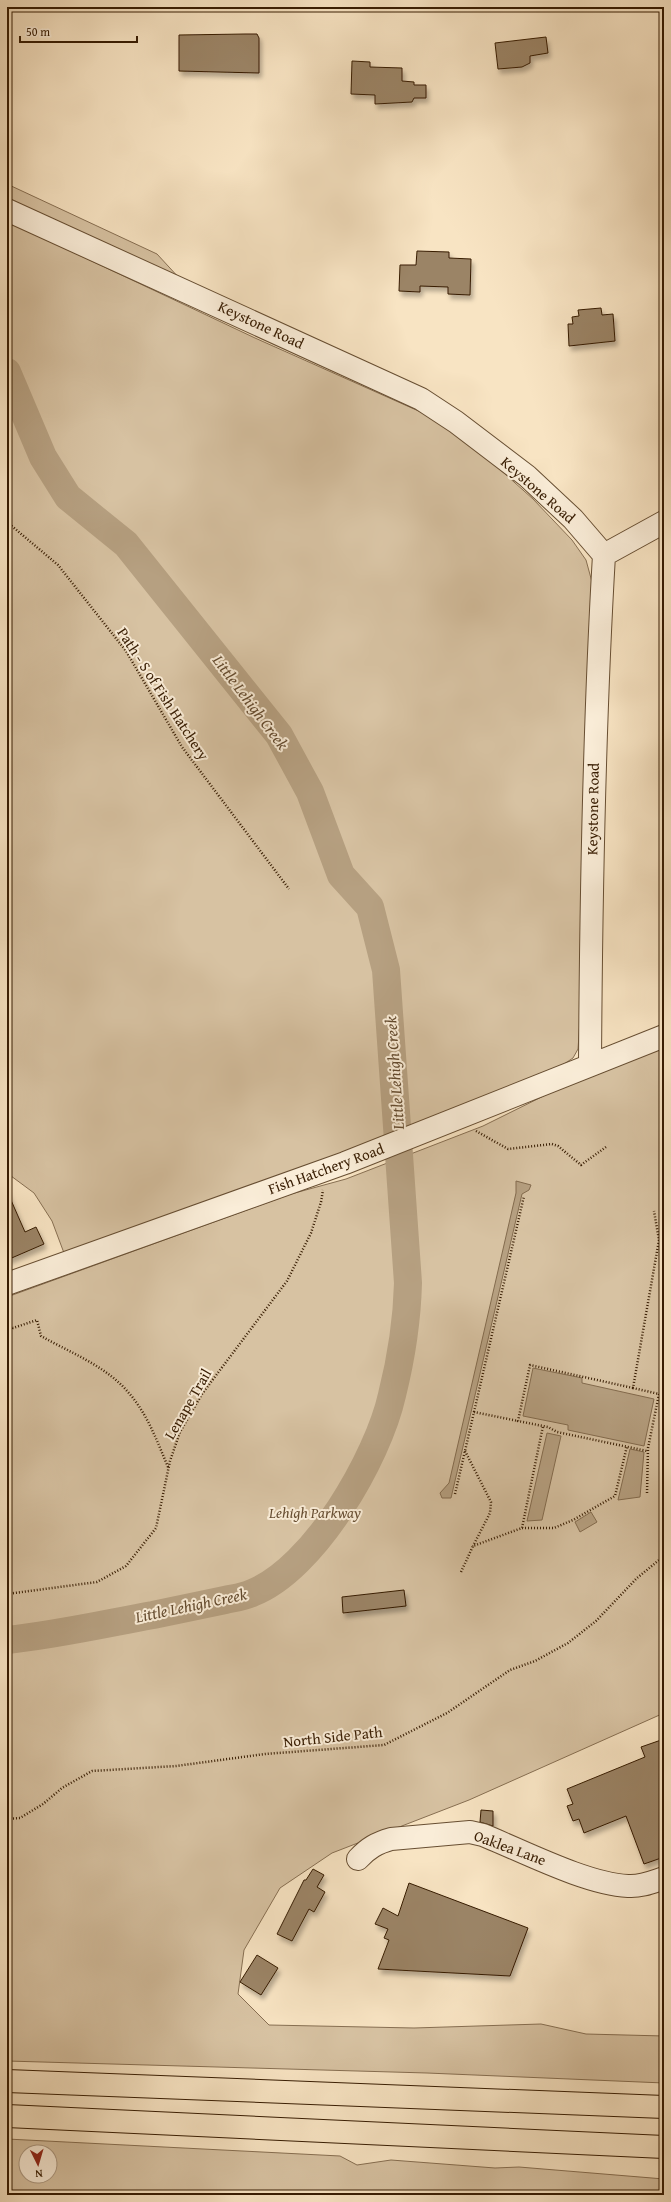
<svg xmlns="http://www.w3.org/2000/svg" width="671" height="2202" viewBox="0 0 671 2202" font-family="'Gentium Book Plus',serif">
  <defs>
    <filter id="shadow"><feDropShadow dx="2.5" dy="4.5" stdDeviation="2" flood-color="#0004"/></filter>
  </defs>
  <rect width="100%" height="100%" fill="#f8e4c3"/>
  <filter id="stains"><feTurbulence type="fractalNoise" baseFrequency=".005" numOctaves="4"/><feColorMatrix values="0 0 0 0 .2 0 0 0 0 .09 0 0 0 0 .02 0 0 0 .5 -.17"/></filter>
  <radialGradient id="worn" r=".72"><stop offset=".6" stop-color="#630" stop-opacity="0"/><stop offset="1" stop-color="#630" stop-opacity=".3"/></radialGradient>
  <path fill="#d7c2a2" stroke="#876f52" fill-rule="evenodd" d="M7,184L157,254L181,280L7,201Z
    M7,221L255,338L423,413L453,432L486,457L533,499L572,540L586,560L592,582L584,966L578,1049L573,1058L558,1068L256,1189L64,1253L52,1221L34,1193L7,1173Z
    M664,1044V1713L469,1800L332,1853L280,1888L244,1950L238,1994L269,2025L414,2028L541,2024L586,2034L664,2036V2083L427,2073L7,2061V1297L291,1194L346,1179L483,1126L598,1069Z
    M7,2139L340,2156L357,2165L391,2160L495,2168L519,2167L664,2179V2195H7ZM26,2152H50V2176H26Z"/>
  <path fill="#b6a081" stroke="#836b4e" d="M516,1181L531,1185L529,1190L522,1194L451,1498H442L440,1493L449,1483L516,1193Z
    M533,1368L582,1378V1383L654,1399L644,1446L568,1430V1425L523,1416Z
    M547,1433L561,1436L542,1520L527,1521Z
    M630,1449L644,1452L640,1497L618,1500Z
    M591,1512L597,1522L580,1532L575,1522Z"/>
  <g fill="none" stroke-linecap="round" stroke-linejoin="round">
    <path stroke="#b6a081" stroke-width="28" d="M7,372L43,457L68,497L126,544L279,735L310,792L341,875L370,907L386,970L408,1283C407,1321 401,1359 392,1395C378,1458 314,1569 252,1593C244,1597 234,1598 225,1600C201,1605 177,1610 153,1615C104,1624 56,1635 7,1640"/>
  </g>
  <path fill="#9b8466" stroke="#371c02" filter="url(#shadow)" d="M245,34H257L259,38V73L179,71V35Z
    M546,37L548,53L530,56V63L522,67L498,69L495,43Z
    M352,61L370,62V67L402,68V81L414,82V85H426V98H414L412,102L375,104V95L351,94Z
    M417,251L449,252V258L471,259L470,295L448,294V287L420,286V292L399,291L400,265H416Z
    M601,308L602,315L613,314L615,341L569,346L568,324H573L572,317L579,316L578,310Z
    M7,1191L25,1232L36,1227L44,1244L7,1260Z
    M404,1590L406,1606L343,1613L342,1597Z
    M664,1739V1857L644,1864L626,1816L584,1833L579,1819L573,1821L567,1806L573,1804L567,1789L645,1757L641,1747Z
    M481,1810L493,1811V1826L480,1822Z
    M313,1869L324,1875L317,1887L325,1892L314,1912L309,1909L292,1941L277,1934L304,1880H306Z
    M409,1883L528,1928L510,1976L378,1969L389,1940L384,1938L388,1929L375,1924L383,1908L398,1916Z
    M257,1955L278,1968L261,1995L240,1982Z"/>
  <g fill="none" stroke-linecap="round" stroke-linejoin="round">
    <g stroke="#674e32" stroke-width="24">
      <path id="minor" d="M7,210L421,399L456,422L527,476L573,519L604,555C594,725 591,894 590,1065
        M604,555L664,522
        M7,1284L345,1163L664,1036
        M358,1859C368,1848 377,1843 391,1839L470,1832L483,1835C523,1851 586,1884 628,1886C641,1887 652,1882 664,1878"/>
    </g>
    <g stroke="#371c02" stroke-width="24">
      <path id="highway" d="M7,2081L664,2107
        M7,2116L664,2147"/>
    </g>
    <path stroke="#371c02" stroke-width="2.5" stroke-dasharray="1 2" stroke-linecap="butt" d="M7,522L58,565L126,651L182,747L289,889
      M476,1131L508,1149L552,1144L558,1146L581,1165L606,1147
      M7,1325L13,1328L37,1320L41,1336C69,1352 106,1366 128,1392C147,1413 157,1441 168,1467
      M633,1388L530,1365L518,1421L548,1427L557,1432L647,1451
      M474,1412L524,1196
      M465,1451L491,1502L490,1513L473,1546
      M647,1493L648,1448L659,1394L633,1388L659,1240L654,1211
      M455,1494L474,1412L518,1421
      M522,1528H554L573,1520L615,1496L627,1446
      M461,1572L473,1546L522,1528L543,1426
      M7,1594L97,1582L126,1566L156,1528L170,1461L180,1432L202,1394L287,1281L311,1233L321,1202L323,1190
      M7,1819L20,1818L43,1804L62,1788L92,1771L176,1766L265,1754L384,1745L447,1713L510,1670L535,1661L568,1643L596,1621L637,1578L664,1556"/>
    <use href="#minor" stroke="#faedd8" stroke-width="22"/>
    <use href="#highway" stroke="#f8e4c3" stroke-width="22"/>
  </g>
  <g text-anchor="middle" stroke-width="4" stroke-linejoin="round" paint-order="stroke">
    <g font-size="15" fill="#371c02" stroke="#faedd8">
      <text transform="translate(261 325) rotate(25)" y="5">Keystone Road</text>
      <text transform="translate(538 490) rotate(41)" y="5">Keystone Road</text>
      <text transform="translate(163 694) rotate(57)" y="5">Path - S of Fish Hatchery</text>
      <text transform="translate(593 809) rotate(-89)" y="5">Keystone Road</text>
      <text transform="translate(326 1169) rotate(-20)" y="5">Fish Hatchery Road</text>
      <text transform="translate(188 1404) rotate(-60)" y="5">Lenape Trail</text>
      <text transform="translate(333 1737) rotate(-6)" y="5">North Side Path</text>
      <text transform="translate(510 1848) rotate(20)" y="5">Oaklea Lane</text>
    </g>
    <g font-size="15" font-style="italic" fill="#674e32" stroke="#faedd8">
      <text x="315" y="1518">Lehigh Parkway</text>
    </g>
    <g font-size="16" font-style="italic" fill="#634a2e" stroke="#faedd8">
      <text transform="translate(251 702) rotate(53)" y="6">Little Lehigh Creek</text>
      <text transform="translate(394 1073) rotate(-94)" y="6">Little Lehigh Creek</text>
      <text transform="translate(191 1605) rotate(-12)" y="6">Little Lehigh Creek</text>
    </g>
  </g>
  <rect width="671" height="2202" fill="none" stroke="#f8e4c3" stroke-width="24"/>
  <rect x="8" y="8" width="655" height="2186" fill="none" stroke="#371c02" stroke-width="2"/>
  <rect x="12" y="12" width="647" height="2178" fill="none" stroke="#371c02"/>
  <g transform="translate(38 2164) rotate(175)"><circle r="19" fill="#faedd8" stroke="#ac9982"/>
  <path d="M0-3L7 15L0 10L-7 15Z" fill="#8f2418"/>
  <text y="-6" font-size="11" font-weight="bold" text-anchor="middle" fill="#371c02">N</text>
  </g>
  <path d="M20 36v6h117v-6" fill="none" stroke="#371c02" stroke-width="2"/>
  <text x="26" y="36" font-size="12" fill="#371c02" stroke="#faedd8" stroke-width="3" paint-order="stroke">50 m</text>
  <rect width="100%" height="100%" filter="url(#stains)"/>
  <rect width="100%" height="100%" fill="url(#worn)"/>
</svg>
